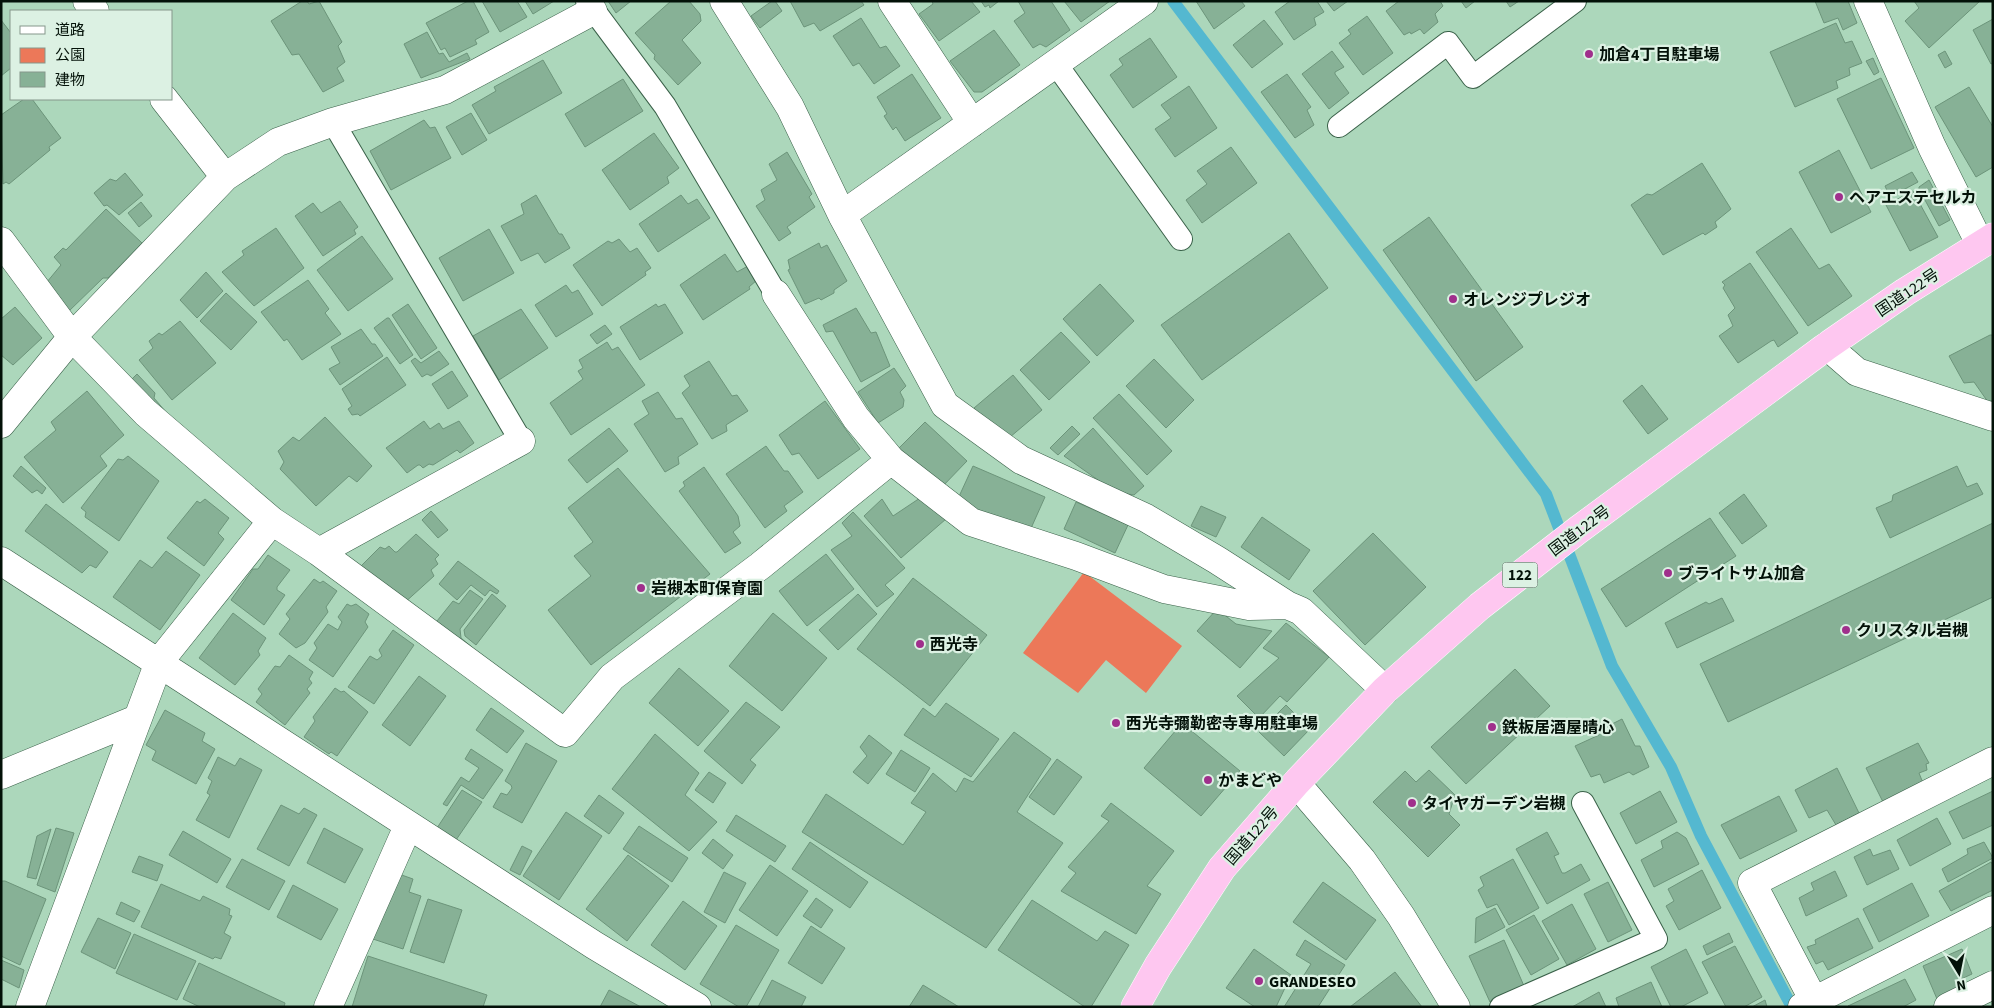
<svg xmlns="http://www.w3.org/2000/svg" width="1994" height="1008" viewBox="0 0 1994 1008" font-family="'Source Sans 3','Noto Sans JP',sans-serif">
  <rect width="100%" height="100%" fill="#acd7bb"/>
  <path fill="#ec7859" d="M1084,572L1182,646L1146,693L1106,660L1078,693L1023,653Z"/>
  <g fill="none" stroke-linecap="round" stroke-linejoin="round">
    <path stroke="#54b8d0" stroke-width="12" d="M1173,1L1546,494L1612,666L1671,767L1701,836L1792,1007"/>
  </g>
  <path fill="#87b196" stroke="#6c947a" d="M302,1H307L309,4L319,1L342,42L338,46L345,62L337,68L344,81L323,92L299,54L292,55L271,21Z
    M468,1H473L489,32L475,40L477,44L450,57L445,48L441,50L426,23Z
    M482,1H517L527,17L500,32Z
    M525,1H554L533,14Z
    M608,1H631L616,13Z
    M671,1H689L700,14L701,21L682,40L701,63L678,85L654,59L655,55L635,33Z
    M772,1H775L782,11L760,28L751,16Z
    M790,1H861L864,5L820,31L814,23L804,27Z
    M932,1H971L980,12L939,41L919,14L933,4Z
    M981,1H999L990,8L989,5L985,7Z
    M1018,1H1051L1070,30L1046,47L1040,44L1033,48L1014,21L1025,13Z
    M1064,1H1110L1081,22Z
    M1196,1H1241L1245,6L1214,29Z
    M1290,1H1317L1324,12L1314,18L1316,25L1294,40L1275,12Z
    M1326,1H1348L1334,11Z
    M1399,1H1440L1443,6L1435,14L1438,22L1424,34L1420,29L1411,34L1410,32L1404,35L1386,11Z
    M1461,1H1475L1466,8Z
    M1506,1H1519L1510,7Z
    M1815,1H1848L1857,23L1843,30L1838,18L1824,23Z
    M1914,1H1980L1929,48L1905,21L1919,8Z
    M1367,16L1393,53L1363,75L1339,43L1351,34L1348,30Z
    M861,18L880,48L886,46L900,66L874,84L859,63L853,66L833,36Z
    M1993,19V63L1991,64L1973,30Z
    M1,20L11,33V68L1,76Z
    M1264,20L1283,44L1252,68L1233,45Z
    M1836,23L1845,43L1852,41L1862,63L1849,68L1850,75L1836,81L1838,88L1795,107L1770,52Z
    M994,30L1020,65L982,92H974L950,61Z
    M427,32L439,54L443,53L449,62L467,53L470,59L421,78L404,44Z
    M1150,38L1177,77L1133,108L1110,75L1123,65L1119,59Z
    M1332,51L1344,67L1335,72V74L1349,93L1329,109L1302,74Z
    M1945,51L1952,64L1945,68L1938,55Z
    M1873,58L1879,72L1874,75L1866,61Z
    M543,60L562,93L489,134L472,105L496,91L494,87Z
    M912,74L941,118L905,141L896,127L893,130L884,116L887,114L886,112L877,97Z
    M1287,74L1311,107L1307,110L1314,125L1295,138L1261,92Z
    M1881,78L1914,148L1871,169L1837,99Z
    M623,79L643,111L585,147L565,114Z
    M1189,86L1217,128L1175,157L1155,129L1171,118L1161,105Z
    M1969,87L1993,127V167L1976,177L1935,107Z
    M24,99H32L61,138L49,147L50,150L9,184L6,182L3,184L1,115Z
    M471,113L487,140L462,155L446,127Z
    M424,120L430,128L435,127L451,158L391,190L370,151Z
    M654,133L679,168L667,177L669,183L630,210L602,170Z
    M1231,147L1257,183L1202,223L1186,200L1207,184L1197,171Z
    M1839,150L1871,212L1831,233L1799,172Z
    M787,152L812,194L809,197L815,207L787,227L791,233L779,241L756,206L765,200L761,190L777,180L769,164Z
    M1702,163L1731,209L1715,222L1717,227L1705,235L1703,233L1663,255L1631,205L1647,194L1652,195Z
    M1912,172L1918,182L1890,197L1885,186Z
    M125,173L143,195L119,215L107,205L104,206L94,193L110,179L116,181Z
    M1929,180L1950,220L1939,226L1919,189V187Z
    M1913,191L1938,237L1910,251L1886,205Z
    M536,195L559,234H562L570,248L545,263L538,253L521,261L501,226L524,214L521,204Z
    M681,195L688,204L697,199L710,218L658,252L639,224Z
    M340,201L358,227L354,230L356,234L323,256L295,216L313,203L321,213Z
    M141,202L152,216L139,227L128,213Z
    M106,209L142,243L108,278H103L68,312L42,288L61,265L54,257L63,248L66,250Z
    M1429,217L1523,347L1476,381L1383,250Z
    M276,228L304,268L254,306L222,272L244,255L242,251Z
    M1791,228L1819,269L1829,264L1852,296L1808,326L1756,252Z
    M489,229L514,273L463,301L439,258Z
    M1289,233L1328,288L1202,380L1161,325Z
    M362,236L393,279L348,311L317,270Z
    M619,239L630,252L637,248L651,268L645,272L646,275L602,306L573,265L608,241L612,243Z
    M819,243L821,248L827,245L847,281L834,290V293L821,300L819,298L805,304L788,270L790,269L788,260Z
    M725,254L737,272L748,266L757,280L749,287L750,289L703,320L680,285Z
    M1750,263L1798,333L1778,347L1774,340L1771,341L1738,363L1719,336L1733,326L1728,315L1735,308L1723,288L1725,285L1722,282Z
    M206,272L223,291L197,318L180,300Z
    M308,280L329,309L325,313L341,334L302,360L287,339L284,341L261,312Z
    M1100,284L1134,321L1097,356L1063,319Z
    M566,285L572,293L578,290L593,314L556,337L535,305Z
    M226,293L257,322L231,350L200,321Z
    M408,304L437,348L421,359L392,315Z
    M656,304L658,307L665,304L683,333L640,360L620,327Z
    M15,307L42,338L13,365L1,355V319Z
    M856,308L871,333L876,332L890,366L861,382L833,331L826,332L823,325Z
    M521,309L548,348L499,380L473,336Z
    M387,318H389L413,355L400,364L374,328Z
    M180,321L216,363L172,400L139,360L153,348L149,341L159,333L162,335Z
    M605,325L612,334L597,344L590,335Z
    M361,329L372,344H375L383,356L340,385L329,369L340,363L331,347Z
    M1061,332L1090,362L1049,400L1020,370Z
    M1990,335H1993V400L1988,402L1974,382L1964,383L1949,356Z
    M607,342L612,350L618,347L645,385L571,435L550,403L583,379L578,371L583,368L579,360Z
    M439,351L449,364L431,376L427,374L422,377L411,361L415,358L421,363Z
    M387,357L406,385L360,416L358,414L352,415L348,409L352,406L342,389Z
    M1154,359L1194,400L1166,428L1126,386Z
    M709,361L732,396L737,395L748,411L726,425L727,431L712,439L682,393L690,386L684,376Z
    M894,368L906,386L900,392L904,400L903,407L878,423L858,392Z
    M452,371L468,396L448,409L432,384Z
    M137,374L155,393L154,398L166,412L162,415L129,382Z
    M1013,375L1042,410L1003,443L974,408Z
    M1642,385L1668,419L1648,434L1623,401Z
    M87,391L124,435L100,456L107,466L63,503L24,457L56,430L51,422Z
    M658,392L676,419L682,418L698,444L678,457L679,464L665,472L634,424L649,414L642,401Z
    M1119,394L1172,451L1147,475L1093,418Z
    M825,401L860,449L818,479L799,453L792,455L779,435Z
    M325,417L372,466L357,482L349,476L316,506L280,469L284,462L278,451L293,437L299,441Z
    M424,421L430,429L439,423L443,429L459,421L474,443L460,453L457,450L433,465L429,464L423,468L420,465H418L407,473L386,448Z
    M925,422L967,461L941,488L899,448Z
    M1072,426L1080,434L1058,455L1050,448Z
    M609,428L628,451L587,483L568,460Z
    M1093,428L1144,486L1134,495L1115,492L1064,456Z
    M766,446L784,471H788L803,492L784,506L787,511L765,528L726,474Z
    M128,456L159,481L119,541L85,517L86,512L81,508L118,459L123,460Z
    M21,466L46,488L42,494L37,490L32,493L13,476Z
    M973,466L1045,497L1028,535L956,503Z
    M1957,466L1967,487L1977,483L1983,494L1890,538L1876,508L1892,501L1893,495Z
    M704,467L738,516L740,526L733,532L741,543L725,553L679,491L685,486L683,482Z
    M618,468L710,574L591,665L548,610L591,576L574,556L593,542L568,508Z
    M1744,494L1767,526L1742,544L1719,513Z
    M923,496L946,519L901,558L864,516L882,499L893,516Z
    M205,499L229,518L218,533L224,539L204,566L167,538L197,501L200,503Z
    M1076,502L1128,525L1115,553L1064,529Z
    M46,504L108,552L96,568L90,565L82,573L25,531Z
    M1201,506L1226,517L1216,537L1191,526Z
    M431,511L448,530L438,538L422,520Z
    M853,512L905,568L885,585L894,594L877,607L831,550L852,536L842,523Z
    M1262,517L1310,550L1289,580L1241,547Z
    M1710,518L1736,556L1626,627L1601,589Z
    M1993,523V597L1728,722L1700,664Z
    M1373,533L1426,587L1365,645L1313,591Z
    M416,534L439,555L435,559L438,564L431,570L434,576L402,605L359,568L380,547L385,549L389,546L395,552H397Z
    M166,551L200,575L160,630L113,597L140,560L152,568Z
    M826,554L854,589L807,626L779,591Z
    M268,555L290,570L277,587V590L285,595L264,625L231,600L253,569H258Z
    M458,561L499,591L497,594L490,590L485,596L471,585L457,600L439,584Z
    M913,578L987,635L930,706L857,649Z
    M314,579L320,583L323,581L337,591L326,607L328,612L305,643L296,648L279,634L290,619L286,614Z
    M470,590L483,599L460,629L461,638L473,648L471,651L433,626L453,601L459,604Z
    M492,594L506,606L476,645L465,636L464,630Z
    M858,594L877,614L838,650L819,630Z
    M1722,598L1734,621L1677,648L1665,623L1706,602L1709,604Z
    M347,604L351,606L356,604L369,614L365,622L368,627L333,677L309,660L317,648L314,643L328,624L338,630L342,622L338,617Z
    M1217,609L1236,624L1272,631L1240,668L1197,631Z
    M233,613L266,638L258,651L260,655L235,685L199,658Z
    M773,613L827,658L782,711L729,666Z
    M1286,623L1329,657L1287,702L1280,696L1259,718L1237,696L1279,658L1263,648Z
    M393,630L414,645L374,704L348,687L370,656L377,660L382,656L379,650Z
    M289,655L313,672L309,679L312,683L307,689L310,693L285,725L256,702L262,694L258,689L275,666L280,667Z
    M679,668L729,711L698,746L649,703Z
    M1515,669L1550,706L1466,784L1431,747Z
    M419,676L446,696L410,746L382,725Z
    M335,688L341,692L344,691L368,712L337,756L331,752L329,754L304,737L315,721L313,717Z
    M746,702L780,727L750,760L756,765L742,784L704,751Z
    M946,703L999,739L971,777L904,735L923,708L935,717Z
    M1286,705L1310,729L1284,756L1259,732Z
    M491,708L524,731L507,753L476,730Z
    M165,710L205,733L202,741L215,749L196,784L152,760L156,751L146,745Z
    M1622,719L1635,746H1640L1649,767L1633,775L1629,772L1604,783L1600,774L1591,777L1575,746L1599,735L1598,731Z
    M1182,723L1240,771L1201,816L1144,768Z
    M1014,732L1051,759L1017,812L1063,843L986,948L802,832L826,794L903,845L926,812L911,803L933,773L956,792L964,778L973,782Z
    M655,734L699,773L685,795L717,822L689,851L612,789Z
    M869,735L892,753L868,784L853,772L867,756L860,747Z
    M526,743L557,761L522,823L493,807L501,793L507,795L512,788L511,785L505,781Z
    M1918,743L1929,763L1926,764L1927,770L1919,773L1923,783L1883,802L1866,768Z
    M471,749L503,770L483,799L461,785L447,806L443,804L461,777L469,782L479,768L465,759Z
    M901,750L930,768L915,792L886,774Z
    M218,757L235,766L240,758L262,770L229,838L196,820L210,795L207,793L212,781L208,778Z
    M1057,759L1082,777L1054,815L1029,797Z
    M1837,768L1859,813L1836,825L1827,810L1809,818L1795,790Z
    M1429,770L1455,795L1449,814L1460,825L1428,857L1373,802L1405,771L1416,782Z
    M709,772L726,783L713,803L695,790Z
    M462,790L482,802L456,840L437,828Z
    M1660,791L1677,822L1636,844L1620,813Z
    M1993,791V825L1963,839L1949,812Z
    M599,795L624,813L609,834L584,816Z
    M1779,796L1797,831L1740,859L1721,825Z
    M1111,803L1174,851L1147,886L1161,894L1136,934L1061,891L1076,873L1068,867L1109,821L1101,816Z
    M281,805L299,814L304,808L317,815L289,866L257,849Z
    M566,812L602,836L559,900L523,876Z
    M736,815L786,846L775,862L726,831Z
    M1937,818L1951,844L1910,866L1897,840Z
    M639,826L688,858L672,882L623,849Z
    M56,828L74,833L55,892L37,885Z
    M324,828L363,849L345,883L307,863Z
    M51,829L36,879L27,877L37,836Z
    M183,831L231,859L217,883L169,855Z
    M1547,832L1559,854L1554,856L1562,873H1565L1581,864L1590,880L1547,904L1516,849Z
    M1677,832L1686,838L1699,864L1654,887L1641,860L1663,848L1661,841Z
    M713,839L733,855L723,869L702,853Z
    M810,842L868,882L850,908L792,869Z
    M1984,842L1993,858L1948,882L1942,869L1968,854L1967,849Z
    M522,846L532,851L520,875L510,870Z
    M1870,849L1873,856L1890,850L1899,869L1867,885L1854,857Z
    M628,855L669,886L627,941L586,909Z
    M139,856L163,865L157,881L132,872Z
    M242,859L285,881L269,910L226,887Z
    M1513,859L1539,908L1509,925L1497,904L1487,908L1478,890L1484,886L1480,877Z
    M1991,862L1993,865V890L1951,911L1939,891Z
    M770,865L808,891L777,936L739,910Z
    M1702,870L1721,908L1679,930L1666,906L1674,901L1668,889Z
    M1835,871L1847,896L1806,916L1799,898L1814,890L1811,883Z
    M724,872L746,883L725,923L704,912Z
    M396,873L413,879L409,892L421,896L403,949L373,939Z
    M1,881H5L46,899L20,965L1,956Z
    M1323,882L1376,920L1346,960L1293,922Z
    M1608,882L1632,930L1608,942L1584,894Z
    M1912,883L1929,916L1879,942L1863,909Z
    M161,884L200,901L203,896L230,909L229,915L232,916L224,933L231,937L221,959L215,957L213,959L141,927Z
    M293,885L338,909L321,940L277,917Z
    M816,898L833,910L821,928L803,916Z
    M428,899L462,910L444,963L410,952Z
    M1032,900L1097,941L1105,931L1129,945L1091,1007H1085L998,950Z
    M683,901L717,926L685,970L651,945Z
    M121,902L140,911L134,922L116,914Z
    M1572,904L1596,949L1567,965L1542,921Z
    M1495,908L1505,927L1475,943L1476,918Z
    M1534,915L1559,959L1531,975L1506,930Z
    M98,918L131,933L115,969L81,952Z
    M1858,918L1873,948L1828,970L1823,961L1816,964L1807,947L1816,944L1815,940Z
    M736,925L779,950L746,1007H739L700,984Z
    M811,926L845,948L822,984L788,963Z
    M1729,933L1733,942L1707,955L1703,946Z
    M134,934L196,961L177,1000L116,973Z
    M1305,940L1345,965L1318,1007H1284L1311,964L1296,955Z
    M1504,940L1524,986L1490,1002L1469,956Z
    M1735,946L1762,997L1744,1007H1726L1702,962Z
    M1254,949L1291,975L1276,1007H1255L1226,988Z
    M1686,949L1708,993L1681,1007H1671L1651,967Z
    M1962,949L1972,974L1959,980L1961,988L1937,999L1923,966Z
    M368,956L487,995L483,1007H352Z
    M1,960L24,970L19,988L1,979Z
    M199,963L285,1003L284,1007H200L183,999Z
    M1395,972L1422,1007H1350Z
    M1905,979L1916,1000L1903,1007L1848,1006Z
    M772,980L806,997L801,1007H758Z
    M1651,982L1662,1007H1619L1616,998Z
    M923,985L959,1007H909Z
    M609,990L641,1007H600Z
    M1599,992L1606,1007H1572Z
    M1765,1000L1767,1007H1752Z"/>
  <g fill="none" stroke-linecap="round" stroke-linejoin="round">
    <g stroke="#3a6149" stroke-width="24">
      <path id="service" d="M587,1L665,106L776,294
        M1056,64L1181,239
        M333,122L521,441
        M1339,126L1448,43L1473,77L1575,1
        M1501,1007L1656,939L1583,803"/>
    </g>
    <g stroke="#3a6149" stroke-width="29">
      <path id="minor" d="M87,1L95,11
        M724,1L790,107L842,215L945,405L1021,460L1146,518L1217,560L1287,605
        M892,1L972,123
        M1868,1L1932,147L1980,244
        M164,99L225,177
        M842,215L1144,1
        M1,241L72,337L146,413L272,521L319,552L565,733L612,677L760,566L891,460
        M776,294L856,418L891,460L971,522L1076,556L1164,589L1249,606L1287,605L1301,611L1385,690
        M1827,346L1857,372L1993,417
        M1,424L72,337L225,177L278,142L333,122L445,90L593,11
        M319,552L521,441
        M1,561L594,945L697,1007
        M1,775L137,719
        M1814,1001L1752,883L1993,761
        M30,1007L159,662L272,521
        M328,1007L408,826
        M1802,1007L1993,910
        M1948,1007L1993,985"/>
    </g>
    <g stroke="#3a6149" stroke-width="29">
      <path id="tertiary" d="M1296,783L1362,860L1401,916L1456,1007"/>
    </g>
    <g stroke="#fff" stroke-width="29">
      <path id="trunk" d="M1135,1007L1158,966L1222,868L1296,783L1385,690L1480,606L1578,530L1827,346L1905,292L1993,237"/>
    </g>
    <use href="#service" stroke="#fff" stroke-width="22"/>
    <use href="#minor" stroke="#fff" stroke-width="28"/>
    <use href="#tertiary" stroke="#fff" stroke-width="28"/>
    <use href="#trunk" stroke="#fec7f0" stroke-width="28"/>
  </g>
  <g fill="#a02f8c" stroke="#dcf1e3" stroke-width="2">
    <circle cx="1589" cy="54" r="5"/>
    <circle cx="1839" cy="197" r="5"/>
    <circle cx="1453" cy="299" r="5"/>
    <circle cx="1668" cy="573" r="5"/>
    <circle cx="641" cy="588" r="5"/>
    <circle cx="1846" cy="630" r="5"/>
    <circle cx="920" cy="644" r="5"/>
    <circle cx="1116" cy="723" r="5"/>
    <circle cx="1492" cy="727" r="5"/>
    <circle cx="1208" cy="780" r="5"/>
    <circle cx="1412" cy="803" r="5"/>
    <circle cx="1259" cy="981" r="5"/>
  </g>
  <g text-anchor="middle" stroke-width="4.5" stroke-linejoin="round" paint-order="stroke">
    <rect fill="#dcf1e3" stroke="#44544a" stroke-width="1" x="1502.5" y="562.5" width="35" height="25" rx="4"/>
    <g font-size="15" font-weight="bold" fill="#031108">
      <text x="1520" y="580">122</text>
    </g>
    <g font-size="16" font-weight="bold" fill="#031108" stroke="#dcf1e3" text-anchor="start">
      <text x="1599" y="60">加倉4丁目駐車場</text>
      <text x="1849" y="203">ヘアエステセルカ</text>
      <text x="1463" y="305">オレンジプレジオ</text>
      <text x="1678" y="579">ブライトサム加倉</text>
      <text x="651" y="594">岩槻本町保育園</text>
      <text x="1856" y="636">クリスタル岩槻</text>
      <text x="930" y="650">西光寺</text>
      <text x="1126" y="729">西光寺彌勒密寺専用駐車場</text>
      <text x="1502" y="733">鉄板居酒屋晴心</text>
      <text x="1218" y="786">かまどや</text>
      <text x="1422" y="809">タイヤガーデン岩槻</text>
      <text x="1269" y="987">GRANDESEO</text>
    </g>
    <g font-size="16" fill="#031108" stroke="#dcf1e3">
      <text transform="translate(1907 292) rotate(-34)" y="6">国道122号</text>
      <text transform="translate(1579 530) rotate(-37)" y="6">国道122号</text>
      <text transform="translate(1251 835) rotate(-49)" y="6">国道122号</text>
    </g>
  </g>
  <rect width="1994" height="1008" fill="none" stroke="#031108" stroke-width="5"/>
  <rect x="10" y="10" width="162" height="90" fill="#dcf1e3" stroke="#85978b"/>
  <rect x="20" y="26" width="25" height="8" fill="#ffffff" stroke="#85978b"/>
  <text x="55" y="35" font-size="15" fill="#031108">道路</text>
  <rect x="20" y="48" width="25" height="15" fill="#ec7859" stroke="#85978b"/>
  <text x="55" y="60" font-size="15" fill="#031108">公園</text>
  <rect x="20" y="72" width="25" height="15" fill="#87b196" stroke="#85978b"/>
  <text x="55" y="85" font-size="15" fill="#031108">建物</text>
  <g transform="translate(1959 973) rotate(170)" stroke="#dcf1e3" stroke-width="4" paint-order="stroke">
  <path d="M0-4L9 19L0 12L-9 19Z" fill="#031108"/>
  <text y="-8" font-size="14" font-weight="bold" text-anchor="middle" fill="#031108">N</text>
  </g>
</svg>
